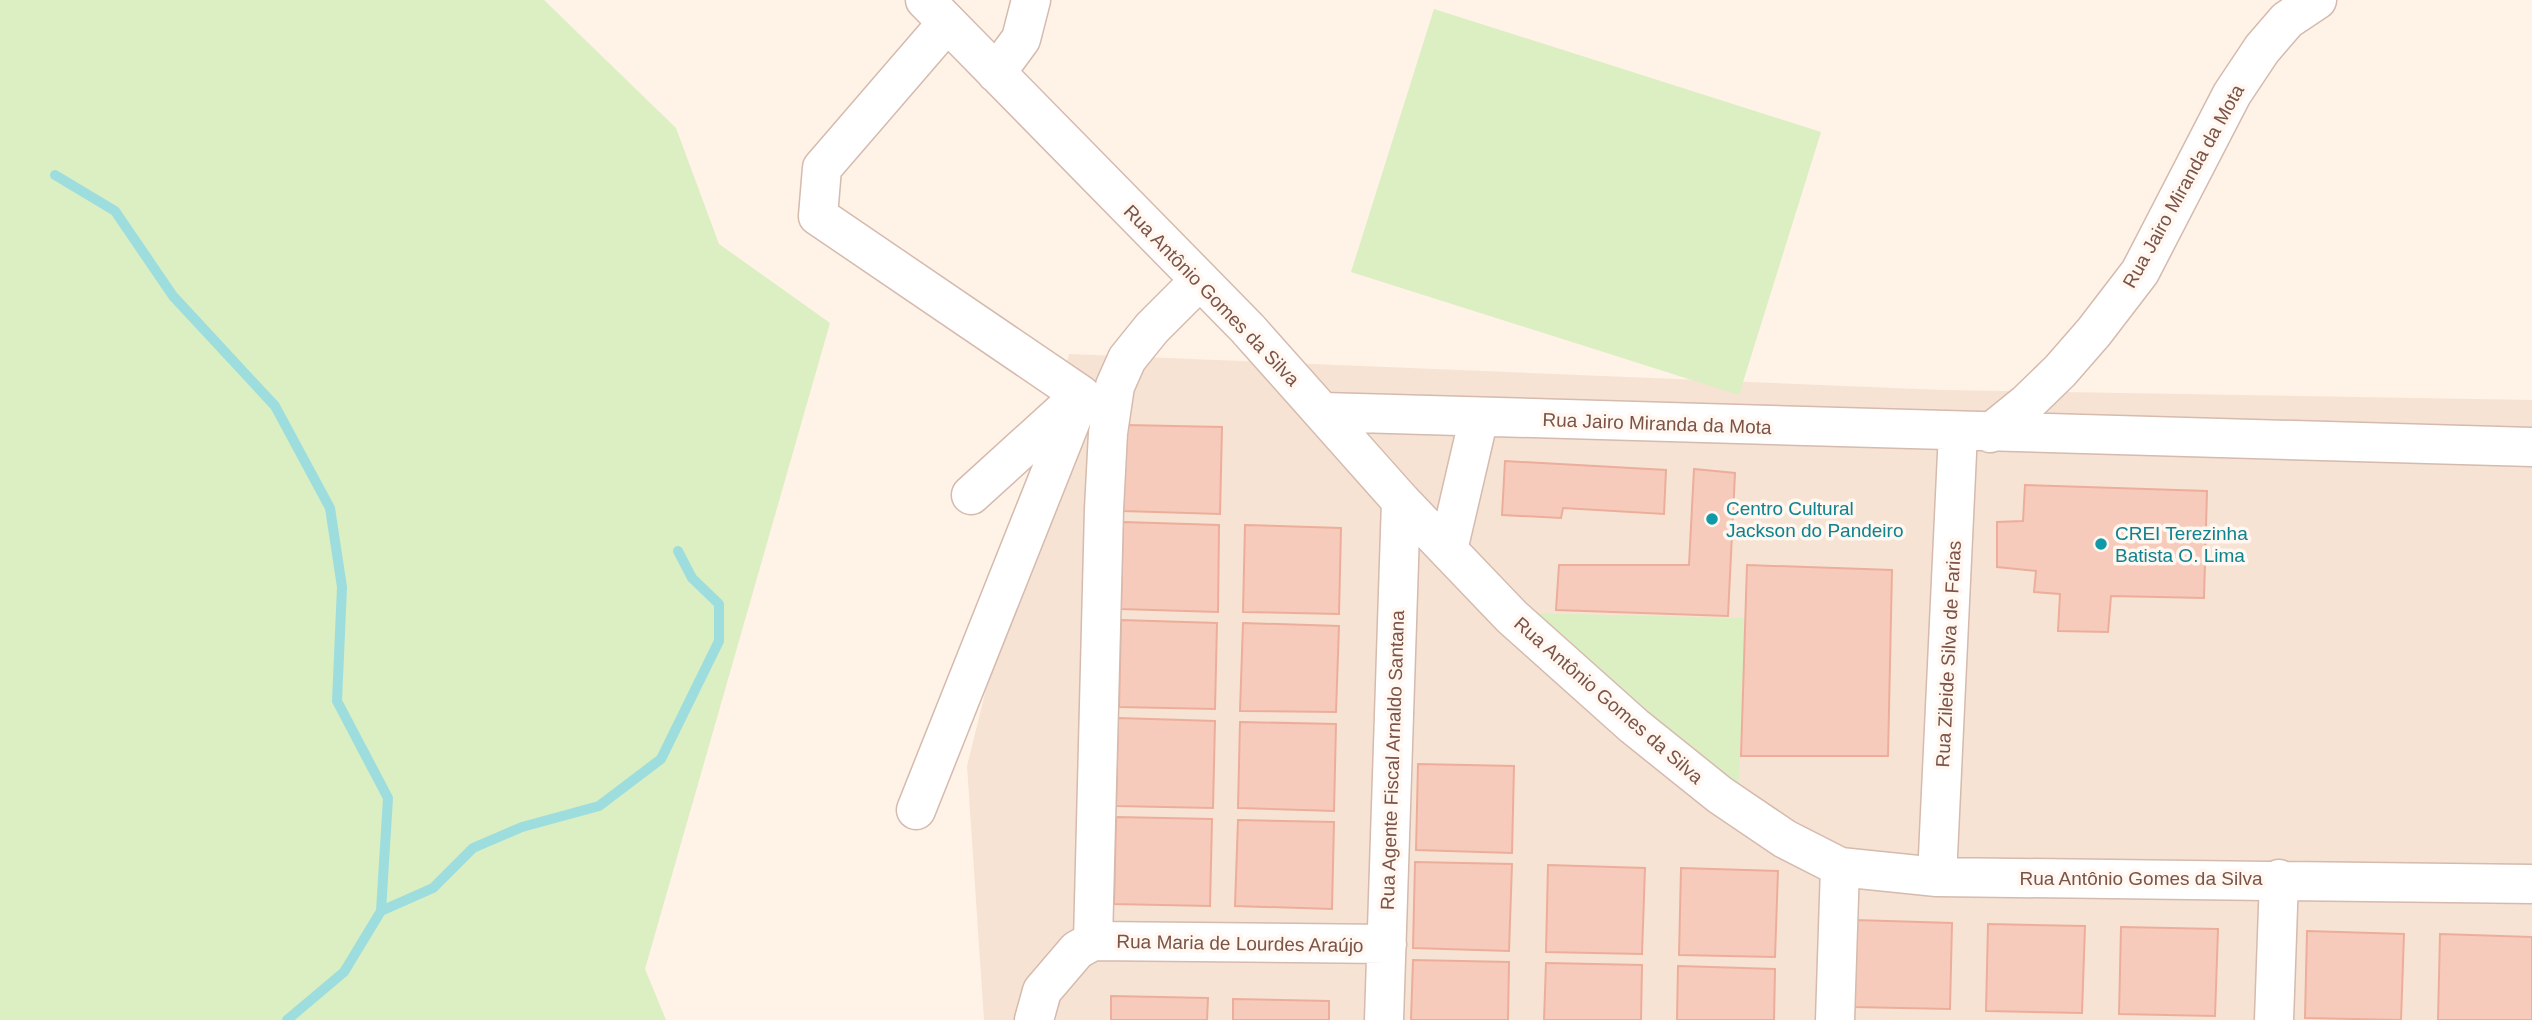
<svg xmlns="http://www.w3.org/2000/svg" width="2532" height="1020" viewBox="0 0 2532 1020" font-family="Helvetica,sans-serif">
  <rect width="100%" height="100%" fill="#fff2e7"/>
  <path fill="#f7e3d4" d="M1069,354L1943,390L2532,400V1020H984L967,766Z"/>
  <path fill="#dbefc3" d="M0,0H544L676,128L719,244L830,323L645,969L666,1020H0Z
    M1434,9L1821,132L1739,395L1351,272Z
    M1519,613L1745,618L1738,799Z"/>
  <g fill="none" stroke-linecap="round" stroke-linejoin="round">
    <path stroke="#9dddde" stroke-width="10" d="M55,175L115,211L173,296L275,406L330,508L342,587L337,701L388,798L381,911L344,972L287,1020
      M381,911L433,888L473,848L522,827L599,806L661,759L719,641V604L692,578L678,551"/>
  </g>
  <path fill="#f7cbbb" stroke="#ecae9a" stroke-width="2" d="M1126,425L1222,427L1220,514L1123,511Z
    M1505,461L1666,470L1664,514L1563,508L1561,518L1502,515Z
    M1694,469L1735,473L1728,616L1556,610L1559,565H1689Z
    M2025,485L2207,491L2204,598L2111,596L2108,632L2058,631L2060,594L2034,592L2036,571L1997,567V522L2023,521Z
    M1123,522L1219,525L1218,612L1121,609Z
    M1245,525L1341,528L1339,614L1243,612Z
    M1747,565L1892,570L1888,756H1741Z
    M1121,620L1217,623L1215,709L1119,707Z
    M1243,623L1339,626L1336,712L1240,711Z
    M1118,718L1215,721L1213,808L1116,806Z
    M1240,722L1336,724L1334,811L1238,808Z
    M1418,764L1514,766L1512,853L1416,850Z
    M1116,817L1212,819L1210,906L1114,904Z
    M1238,820L1334,822L1332,909L1235,906Z
    M1415,862L1512,864L1509,951L1413,948Z
    M1548,865L1645,868L1642,954L1546,952Z
    M1681,868L1778,871L1775,957L1679,955Z
    M1855,920L1952,923L1950,1009L1853,1007Z
    M1988,924L2085,926L2082,1013L1986,1011Z
    M2121,927L2218,929L2215,1016L2119,1014Z
    M2307,931L2404,934L2401,1020L2305,1018Z
    M2440,934L2532,937V1020H2438Z
    M1413,960L1509,962L1508,1020H1411Z
    M1546,963L1642,965L1641,1020H1544Z
    M1678,966L1775,969L1774,1020H1677Z
    M1111,996L1208,998L1207,1020H1111Z
    M1233,999L1329,1001V1020H1233Z"/>
  <g fill="none" stroke-linecap="round" stroke-linejoin="round">
    <g stroke="#d5baae" stroke-width="41">
      <path id="minor" d="M925,0L1248,329L1401,501L1512,617L1634,726L1720,795L1785,839L1840,867L1937,877L2532,884
        M947,23L822,168L818,216L1081,395L971,495
        M996,73L1021,39L1031,0
        M1323,412L2532,447
        M1990,433L2027,403L2060,371L2094,332L2140,272L2232,94L2262,49L2287,20L2317,0
        M1448,550L1479,417
        M916,810L1078,403
        M1937,877L1958,432
        M1093,941L1104,509L1108,433L1115,386L1127,359L1152,328L1200,280
        M1034,1020L1042,991L1077,950L1093,941L1387,944
        M1384,1020L1401,501
        M1835,1020L1840,867
        M2274,1020L2279,879"/>
    </g>
    <use href="#minor" stroke="#fff" stroke-width="38"/>
  </g>
  <g fill="#0f9aa8" stroke="#fff7f0" stroke-width="2.5">
    <circle cx="1712" cy="519" r="7"/>
    <circle cx="2101" cy="544" r="7"/>
  </g>
  <g text-anchor="middle" stroke-width="7" stroke-linejoin="round" paint-order="stroke">
    <g font-size="19" fill="#7c5347" stroke="#fff7f0">
      <text transform="translate(2183 186) rotate(-61)" y="7">Rua Jairo Miranda da Mota</text>
      <text transform="translate(1212 295) rotate(46)" y="7">Rua Antônio Gomes da Silva</text>
      <text transform="translate(1657 423) rotate(2)" y="7">Rua Jairo Miranda da Mota</text>
      <text transform="translate(1948 654) rotate(-87)" y="7">Rua Zileide Silva de Farias</text>
      <text transform="translate(1609 700) rotate(41)" y="7">Rua Antônio Gomes da Silva</text>
      <text transform="translate(1392 760) rotate(-88)" y="7">Rua Agente Fiscal Arnaldo Santana</text>
      <text x="2141" y="885">Rua Antônio Gomes da Silva</text>
      <text transform="translate(1240 943) rotate(1)" y="7">Rua Maria de Lourdes Araújo</text>
    </g>
    <g font-size="19" fill="#0d838f" stroke="#fff7f0" text-anchor="start">
      <text x="1726" y="515">Centro Cultural<tspan x="1726" dy="22">Jackson do Pandeiro</tspan></text>
      <text x="2115" y="540">CREI Terezinha<tspan x="2115" dy="22">Batista O. Lima</tspan></text>
    </g>
  </g>
</svg>
